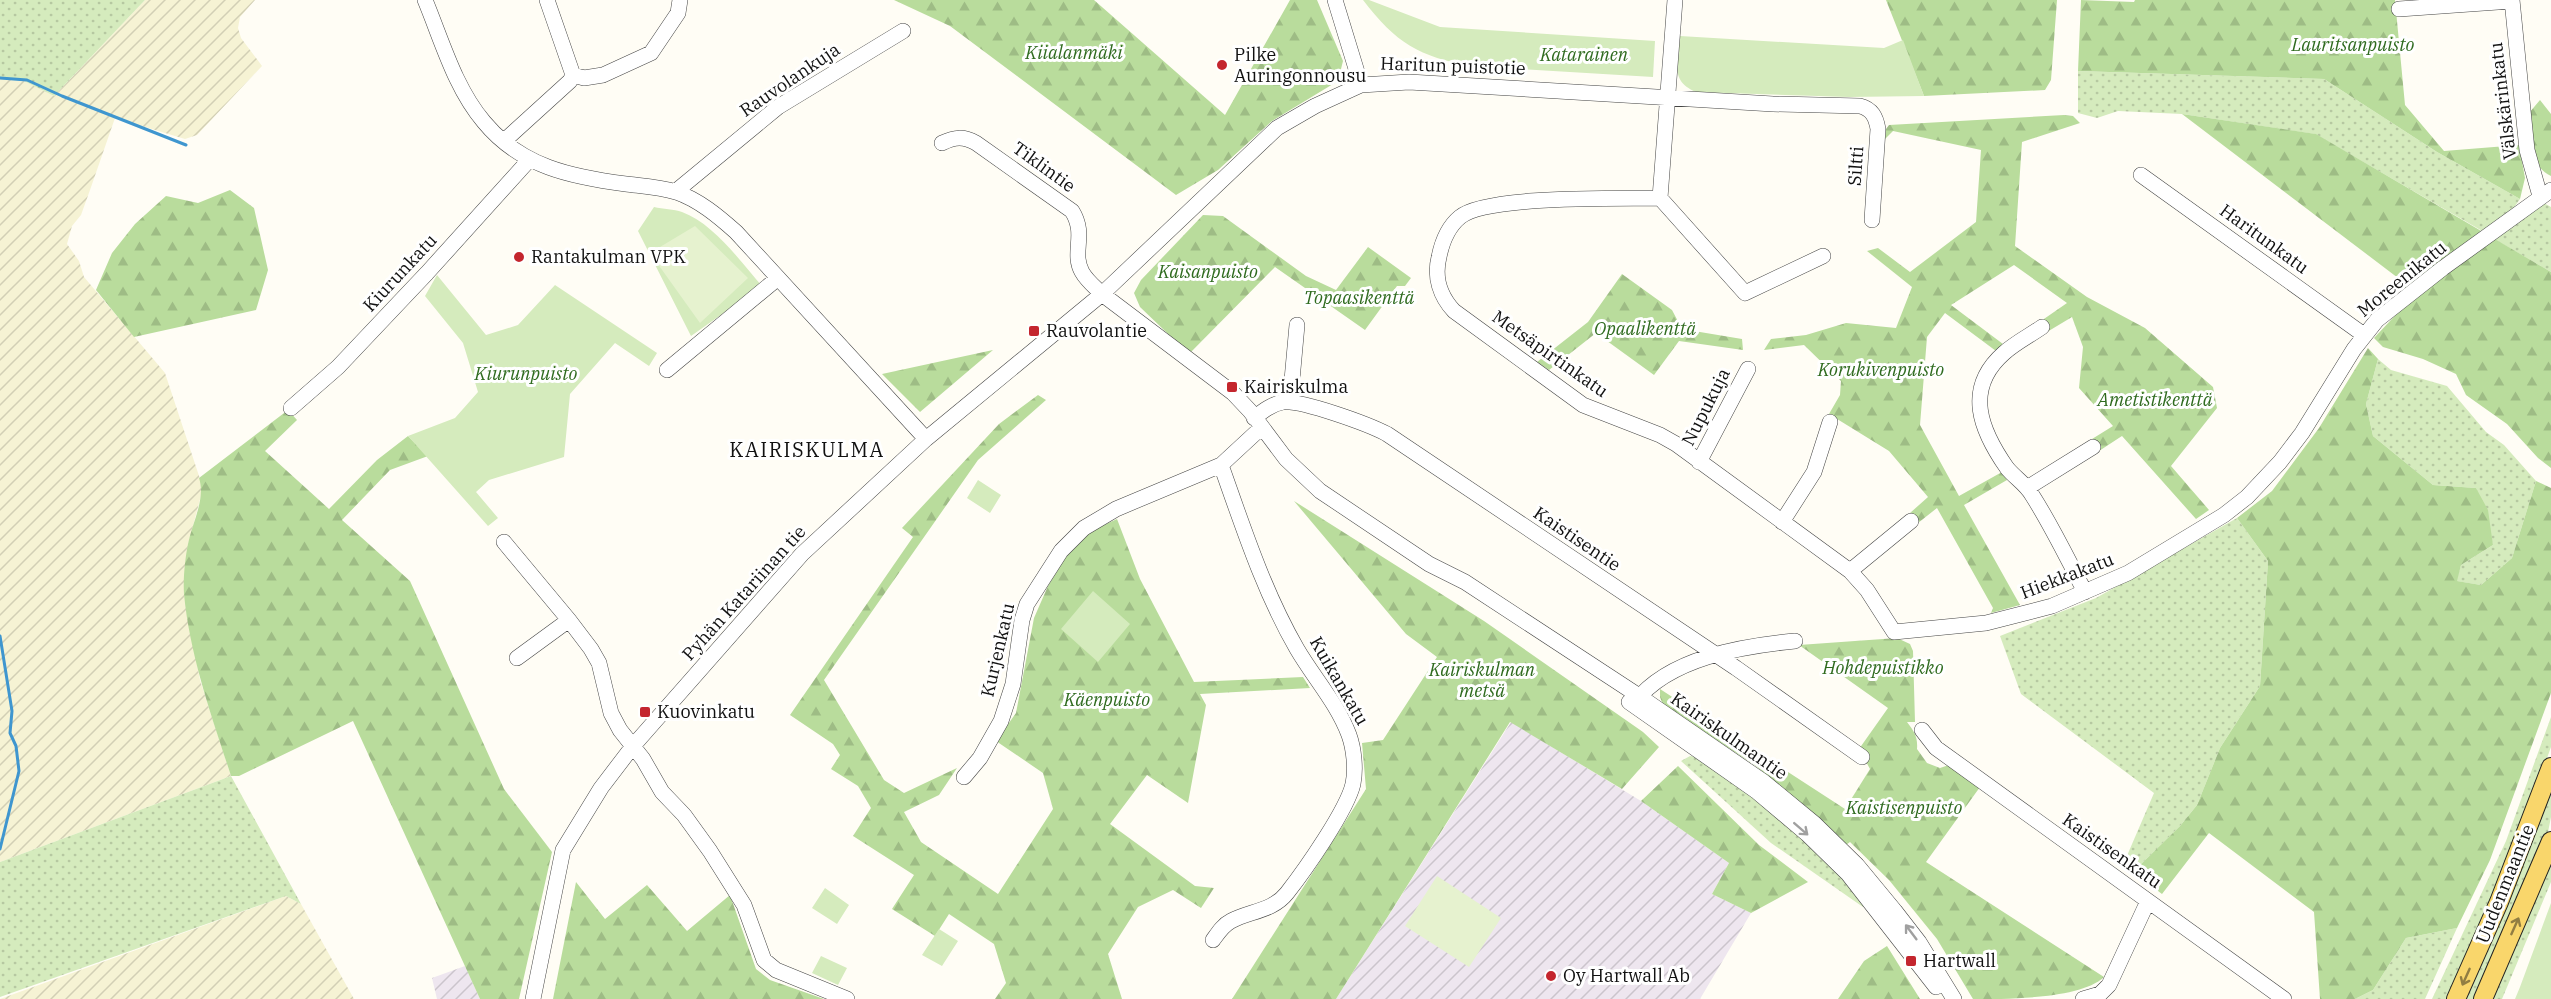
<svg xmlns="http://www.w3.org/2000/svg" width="2551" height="999" viewBox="0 0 2551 999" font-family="'IBM Plex Serif',serif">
  <defs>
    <pattern id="industrial-furrows" width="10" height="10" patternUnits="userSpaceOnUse" patternTransform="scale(1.5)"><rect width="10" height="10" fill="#eee6ef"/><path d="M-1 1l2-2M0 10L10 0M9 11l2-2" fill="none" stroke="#cbc4cc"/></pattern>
    <pattern id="farmland-furrows" width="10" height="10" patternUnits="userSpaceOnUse" patternTransform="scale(1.5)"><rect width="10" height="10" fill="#f6f3d4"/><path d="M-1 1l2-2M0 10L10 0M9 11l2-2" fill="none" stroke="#d2cfb5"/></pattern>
    <pattern id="grass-dots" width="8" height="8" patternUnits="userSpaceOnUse" patternTransform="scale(1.5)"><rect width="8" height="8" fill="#d5ebbd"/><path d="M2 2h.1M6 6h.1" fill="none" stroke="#b6c8a1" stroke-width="1.8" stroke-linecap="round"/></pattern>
    <pattern id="forest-firs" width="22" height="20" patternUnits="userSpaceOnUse" patternTransform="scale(1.5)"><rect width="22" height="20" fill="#b9dc9c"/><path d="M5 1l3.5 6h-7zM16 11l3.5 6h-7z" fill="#9ebc85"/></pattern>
  </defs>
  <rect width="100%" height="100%" fill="#fffdf5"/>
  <path fill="url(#industrial-furrows)" d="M1511,722L1641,801L1729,863L1712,894L1751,913L1700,999H1336Z
    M465,966L480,999H437L432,978Z"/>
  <path fill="url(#farmland-furrows)" d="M145,0H255L240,17L238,28L241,38L262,66L197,135L185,139L115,118L90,190L81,215L72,226L67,244L79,261L84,277L165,373L203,488L188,545L184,592L200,680L231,776L0,862V79L24,81L54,96Z
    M286,896L301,904L354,999H0Z"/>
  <path fill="url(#grass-dots)" d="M0,0H145L54,96L24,81L0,79Z
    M2078,71L2324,79L2437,152L2520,199L2510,213L2484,232L2315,134L2182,114L2118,111L2097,118L2078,113Z
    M2542,202L2551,207V272L2494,239Z
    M2378,359L2391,370L2447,386L2486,432L2504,445L2536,481L2512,558L2481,585L2456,581L2461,565L2493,545L2476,488L2433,485L2373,436L2366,404Z
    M2237,518L2268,561L2260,686L2220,748L2197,805L2180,826L2133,872L2123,865L2154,793L2021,694L2000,636L2096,598Z
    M2551,717V747L2523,824L2448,999H2432L2506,841Z
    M1690,756L1697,757L1738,784L1810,843L1866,902L1863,907L1771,843L1681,761Z
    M231,776L301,904L286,896L0,997V862Z
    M2551,790V817L2548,832L2477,999H2466Z
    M2551,860V882L2502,999H2492Z
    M2457,928L2425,999H2355L2373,990L2406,938Z"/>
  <path fill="url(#forest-firs)" d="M894,0H1094L1225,115L1290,0H1317L1343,61L1338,81L1272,121L1218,170L1176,195L950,26Z
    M1886,0H2057L2051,80L2045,90L1924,96Z
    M2081,0L2134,2L2135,0H2395L2405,105L2444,151L2519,145L2525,178L2520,199L2437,152L2324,79L2078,71Z
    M2540,100L2551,114V176C2528,166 2531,134 2529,113Z
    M2182,114L2316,134L2551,272V468L2538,458L2507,424L2466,395L2456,374L2423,359L2383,347L2374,338L2405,305L2402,281Z
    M2064,115L2073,116L2080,123L2022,142L2015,246L2087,297L2145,328L2213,387L2217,408L2171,466L2209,510L2196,519L2122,436L2099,451L2092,439L2113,426L2079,388L2083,347L2072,317L2047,332L2041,321L2067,303L2014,265L1951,305L2003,344L1996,351L1945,313L1927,337L1920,425L1959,496L2002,472L2007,480L1964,505L2020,605L1991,613L1993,608L1937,508L1918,523L1910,513L1928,497L1889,451L1829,414L1840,395L1841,381L1804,345L1764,350L1771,339L1806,335L1846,323L1896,328L1912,287L1867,251L1878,248L1910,272L1976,222L1981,150L1893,131L1885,139L1886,129L1889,125Z
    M230,190L254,208L268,270L256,310L134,337L96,290L112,253L135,224L166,196L198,203Z
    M1203,215L1223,216L1306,276L1336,290L1368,247L1411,278L1405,286H1397L1365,330L1275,267L1189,354L1140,307L1134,293L1141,280Z
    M1622,274L1672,310L1682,329L1742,339L1743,350L1679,341L1654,375L1596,333L1549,370L1537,362L1588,322Z
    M2368,348L2378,359L2366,404L2373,436L2433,485L2476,488L2488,510L2493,545L2461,565L2457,581L2481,585L2512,558L2536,481L2551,488V693L2490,860L2457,928L2406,938L2373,990L2355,999H2320L2314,912L2209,833L2162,894L2133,872L2180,826L2197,805L2220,748L2260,686L2268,561L2237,518L2272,491L2319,428Z
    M993,350L920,412L882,374Z
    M1038,395L1046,400L978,460L824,680L884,780L904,793L957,768L939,795L904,812L921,842L998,894L1053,809L1043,773L996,741L1016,713L1034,618L1048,586L1070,550L1093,530L1117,519L1140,579L1194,682L1303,677L1310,688L1200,694L1206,705L1188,803L1147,775L1110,824L1195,886L1214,888L1201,908L1173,890L1138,907L1108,954L1122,999H995L1006,983L994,944L949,914L935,936L892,909L914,875L853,836L871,808L858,786L831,769L840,755L833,744L790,715L913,537L902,528L999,424Z
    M288,410L297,420L265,451L329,509L377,460L408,436L428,456L390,470L342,520L410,581L504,789L552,852L519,999H480L353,721L239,776H231C212,717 190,657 184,594C183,579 185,559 188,544C192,523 206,499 199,478Z
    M1294,501L1484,621L1643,732L1659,747L1622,789L1510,722L1336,999H1232L1366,789L1362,743L1383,740L1437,657L1406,634Z
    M1897,638L1910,644L1913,651L1915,722H1907C1914,731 1918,737 1917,749L1927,763L1940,768L1949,765L1980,787L1926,862L2104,977C2081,999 2009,999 1973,999L1937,939L1889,880L1850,842L1846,845L1756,766L1663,705L1660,697V689L1845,809L1870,769L1859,749L1888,708L1799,645Z
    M1678,766L1759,845L1808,882L1751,913L1712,894L1729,863L1641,801Z
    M576,882L605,919L647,885L687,931L730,895L756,969L770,980L824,999H553Z
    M1887,946L1920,999H1838L1864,961Z"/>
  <path fill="#d5ebbd" d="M1363,0H1369L1440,27L1655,41L1653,77L1472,66C1419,57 1396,43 1363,0Z
    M1680,36L1884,48L1903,40L1924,96L1849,97L1696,92C1669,81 1678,61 1680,36Z
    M654,207C663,209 674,209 682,212C713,223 741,262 762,286L691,336L638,231Z
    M437,275L486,335L518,325L555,285L657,353L649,366L615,343L570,394L564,457L489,480L476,492L498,518L488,526L408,436L455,418L478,392L463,343L425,296Z
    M978,480L1001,495L990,513L967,498Z
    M1093,591L1130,624L1098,662L1061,629Z
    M825,888L849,905L837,924L812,908Z
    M2551,903V999H2515L2520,987Z
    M939,929L958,941L942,966L922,955Z
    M821,956L847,968L838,985L812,973Z"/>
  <path fill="#e6f2cf" d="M695,226L748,278L700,323L650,253Z
    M1437,876L1501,918L1469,967L1405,926Z"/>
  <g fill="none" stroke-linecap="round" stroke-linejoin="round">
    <path stroke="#3f96cf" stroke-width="3" d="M0,78L27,80L62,96L186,145
      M0,636L12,711L10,733L16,746L19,771L0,849"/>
    <g stroke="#444" stroke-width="16">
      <path id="minor" d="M425,0C442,41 455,88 484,122C521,167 572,177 626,184C642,186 660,187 676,192C699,200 718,216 736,232L926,439
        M1335,0L1361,85
        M1675,0L1660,198L1745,293L1823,256
        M2512,0L2527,150L2540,196
        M2399,9L2512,1
        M573,75L584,78L603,75L651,53L678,13L680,0
        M504,141L570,81L573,75L547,0
        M942,143C955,137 963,136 976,143L1072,211C1087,235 1071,252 1082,272C1087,281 1095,287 1102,294L1233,393L1250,411L1286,459L1320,491L1429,564L1465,582L1639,696L1764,782L1815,824L1857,865L1895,911L1919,942L1954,999
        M2141,175L2364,335
        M675,192L778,107L903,31
        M1660,198C1621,199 1486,195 1460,217C1449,226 1442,242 1439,257C1434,277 1440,296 1454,311L1583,405L1660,435L1676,444L1850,571L1867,590L1894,632L1986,623L2052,606L2128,573L2224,515L2247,497L2280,462L2302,433L2354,349L2377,320L2443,268L2551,190
        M2042,327C2029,336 2015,343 2004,353C1963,389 1981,431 2007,468C2015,478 2026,484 2032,495C2052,526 2068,560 2085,592
        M667,370L778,278
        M1290,402L1297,325
        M291,408L338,367L427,273L530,159
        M1254,418C1263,411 1272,404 1283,402C1302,400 1368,424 1387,434L1736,668L1862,757
        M1699,462L1748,369
        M2027,488L2093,447
        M1782,522L1814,472L1830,422
        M504,542L569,620L591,649L599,663L611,713L620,730L643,759L662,792L684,815L710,851L744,905L764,960L776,970L847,999
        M1850,571L1911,521
        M517,658L569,620
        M1629,702L1756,791L1807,834L1848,874L1936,987
        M1635,702C1669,658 1742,646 1795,641
        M1922,730L1936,748L2284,999
        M964,777L980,758L1001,721L1013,684L1022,620L1027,604L1061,551L1084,528L1116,509L1221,465L1261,428
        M1213,940C1218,933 1223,925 1231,921C1250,911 1273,911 1287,893C1305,870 1347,810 1353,784C1356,769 1354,749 1349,735C1337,703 1314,678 1297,649C1264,592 1243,527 1221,465
        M533,999L563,850L601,788L633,746L802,554L926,439L1102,294L1277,128L1315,106L1361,85L1409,82L1773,104L1860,106C1872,109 1876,117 1878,129L1872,220
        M2083,999L2100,994L2109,985L2148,901"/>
    </g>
    <g stroke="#222" stroke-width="20">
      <path id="major" d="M2456,999L2499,902L2551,767
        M2483,999L2551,841"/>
    </g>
    <use href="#minor" stroke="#fff" stroke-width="15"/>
    <use href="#major" stroke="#f9d66b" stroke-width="18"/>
  </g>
  <defs><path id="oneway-shaft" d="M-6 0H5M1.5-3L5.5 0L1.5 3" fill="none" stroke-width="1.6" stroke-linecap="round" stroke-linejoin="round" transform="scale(1.5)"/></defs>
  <g stroke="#a0a0a0">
    <use href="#oneway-shaft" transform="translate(1801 829) rotate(41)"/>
    <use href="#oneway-shaft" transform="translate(1911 932) rotate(-127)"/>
  </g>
  <g stroke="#917d42">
    <use href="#oneway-shaft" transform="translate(2515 926) rotate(-66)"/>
    <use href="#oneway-shaft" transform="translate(2466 977) rotate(114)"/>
  </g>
  <g fill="#c4262e" stroke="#fff" stroke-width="2">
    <circle cx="1222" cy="65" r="6"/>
    <circle cx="519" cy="257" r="6"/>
    <rect x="1028" y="325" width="12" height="12" rx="3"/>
    <rect x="1226" y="381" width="12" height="12" rx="3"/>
    <rect x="639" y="706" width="12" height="12" rx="3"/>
    <rect x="1905" y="955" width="12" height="12" rx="3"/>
    <circle cx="1551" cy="976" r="6"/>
  </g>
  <g text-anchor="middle" stroke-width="6" stroke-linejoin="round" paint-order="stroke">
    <g font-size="18" font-style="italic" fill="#2f6b1f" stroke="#fff">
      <text x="2353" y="51">Lauritsanpuisto</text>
      <text x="1074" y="59">Kiialanmäki</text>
      <text x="1584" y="61">Katarainen</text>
      <text x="1208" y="278">Kaisanpuisto</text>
      <text x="1359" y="304">Topaasikenttä</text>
      <text x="1645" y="335">Opaalikenttä</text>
      <text x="1881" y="376">Korukivenpuisto</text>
      <text x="526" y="380">Kiurunpuisto</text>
      <text x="2155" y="406">Ametistikenttä</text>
      <text x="1883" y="674">Hohdepuistikko</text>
      <text x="1482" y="676">Kairiskulman<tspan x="1482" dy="21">metsä</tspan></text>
      <text x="1107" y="706">Käenpuisto</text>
      <text x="1904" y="814">Kaistisenpuisto</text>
    </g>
    <g font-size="18" fill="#111" stroke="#fff" text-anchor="start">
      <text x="1234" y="61">Pilke<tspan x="1234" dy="21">Auringonnousu</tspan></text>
      <text x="531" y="263">Rantakulman VPK</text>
      <text x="1046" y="337">Rauvolantie</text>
      <text x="1244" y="393">Kairiskulma</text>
      <text x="657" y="718">Kuovinkatu</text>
      <text x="1923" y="967">Hartwall</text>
      <text x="1563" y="982">Oy Hartwall Ab</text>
    </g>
    <g font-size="18" fill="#111" stroke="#fff">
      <text transform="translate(1453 66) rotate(2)" y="6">Haritun puistotie</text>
      <text transform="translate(790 80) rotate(-34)" y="6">Rauvolankuja</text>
      <text transform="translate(2503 101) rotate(-97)" y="6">Välskärinkatu</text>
      <text transform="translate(1856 166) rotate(-86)" y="6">Siltti</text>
      <text transform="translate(1044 167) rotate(36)" y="6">Tiklintie</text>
      <text transform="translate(2264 239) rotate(36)" y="6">Haritunkatu</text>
      <text transform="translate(400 273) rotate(-47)" y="6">Kiurunkatu</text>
      <text transform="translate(2402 279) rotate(-39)" y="6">Moreenikatu</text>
      <text transform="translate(1550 354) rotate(35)" y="6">Metsäpirtinkatu</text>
      <text transform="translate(1706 407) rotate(-63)" y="6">Nupukuja</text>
      <text transform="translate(1577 539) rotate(34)" y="6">Kaistisentie</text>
      <text transform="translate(2067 576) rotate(-21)" y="6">Hiekkakatu</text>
      <text transform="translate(744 593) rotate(-48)" y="6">Pyhän Katariinan tie</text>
      <text transform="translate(998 650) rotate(-77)" y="6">Kurjenkatu</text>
      <text transform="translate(1339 681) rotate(60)" y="6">Kuikankatu</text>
      <text transform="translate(1729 736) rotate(35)" y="6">Kairiskulmantie</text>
      <text transform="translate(2112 851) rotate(35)" y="6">Kaistisenkatu</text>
      <text transform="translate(2505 884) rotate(-68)" y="6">Uudenmaantie</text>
    </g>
    <g font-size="20" letter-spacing="1.5" fill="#111" stroke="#fff">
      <text x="807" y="457">KAIRISKULMA</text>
    </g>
  </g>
</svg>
